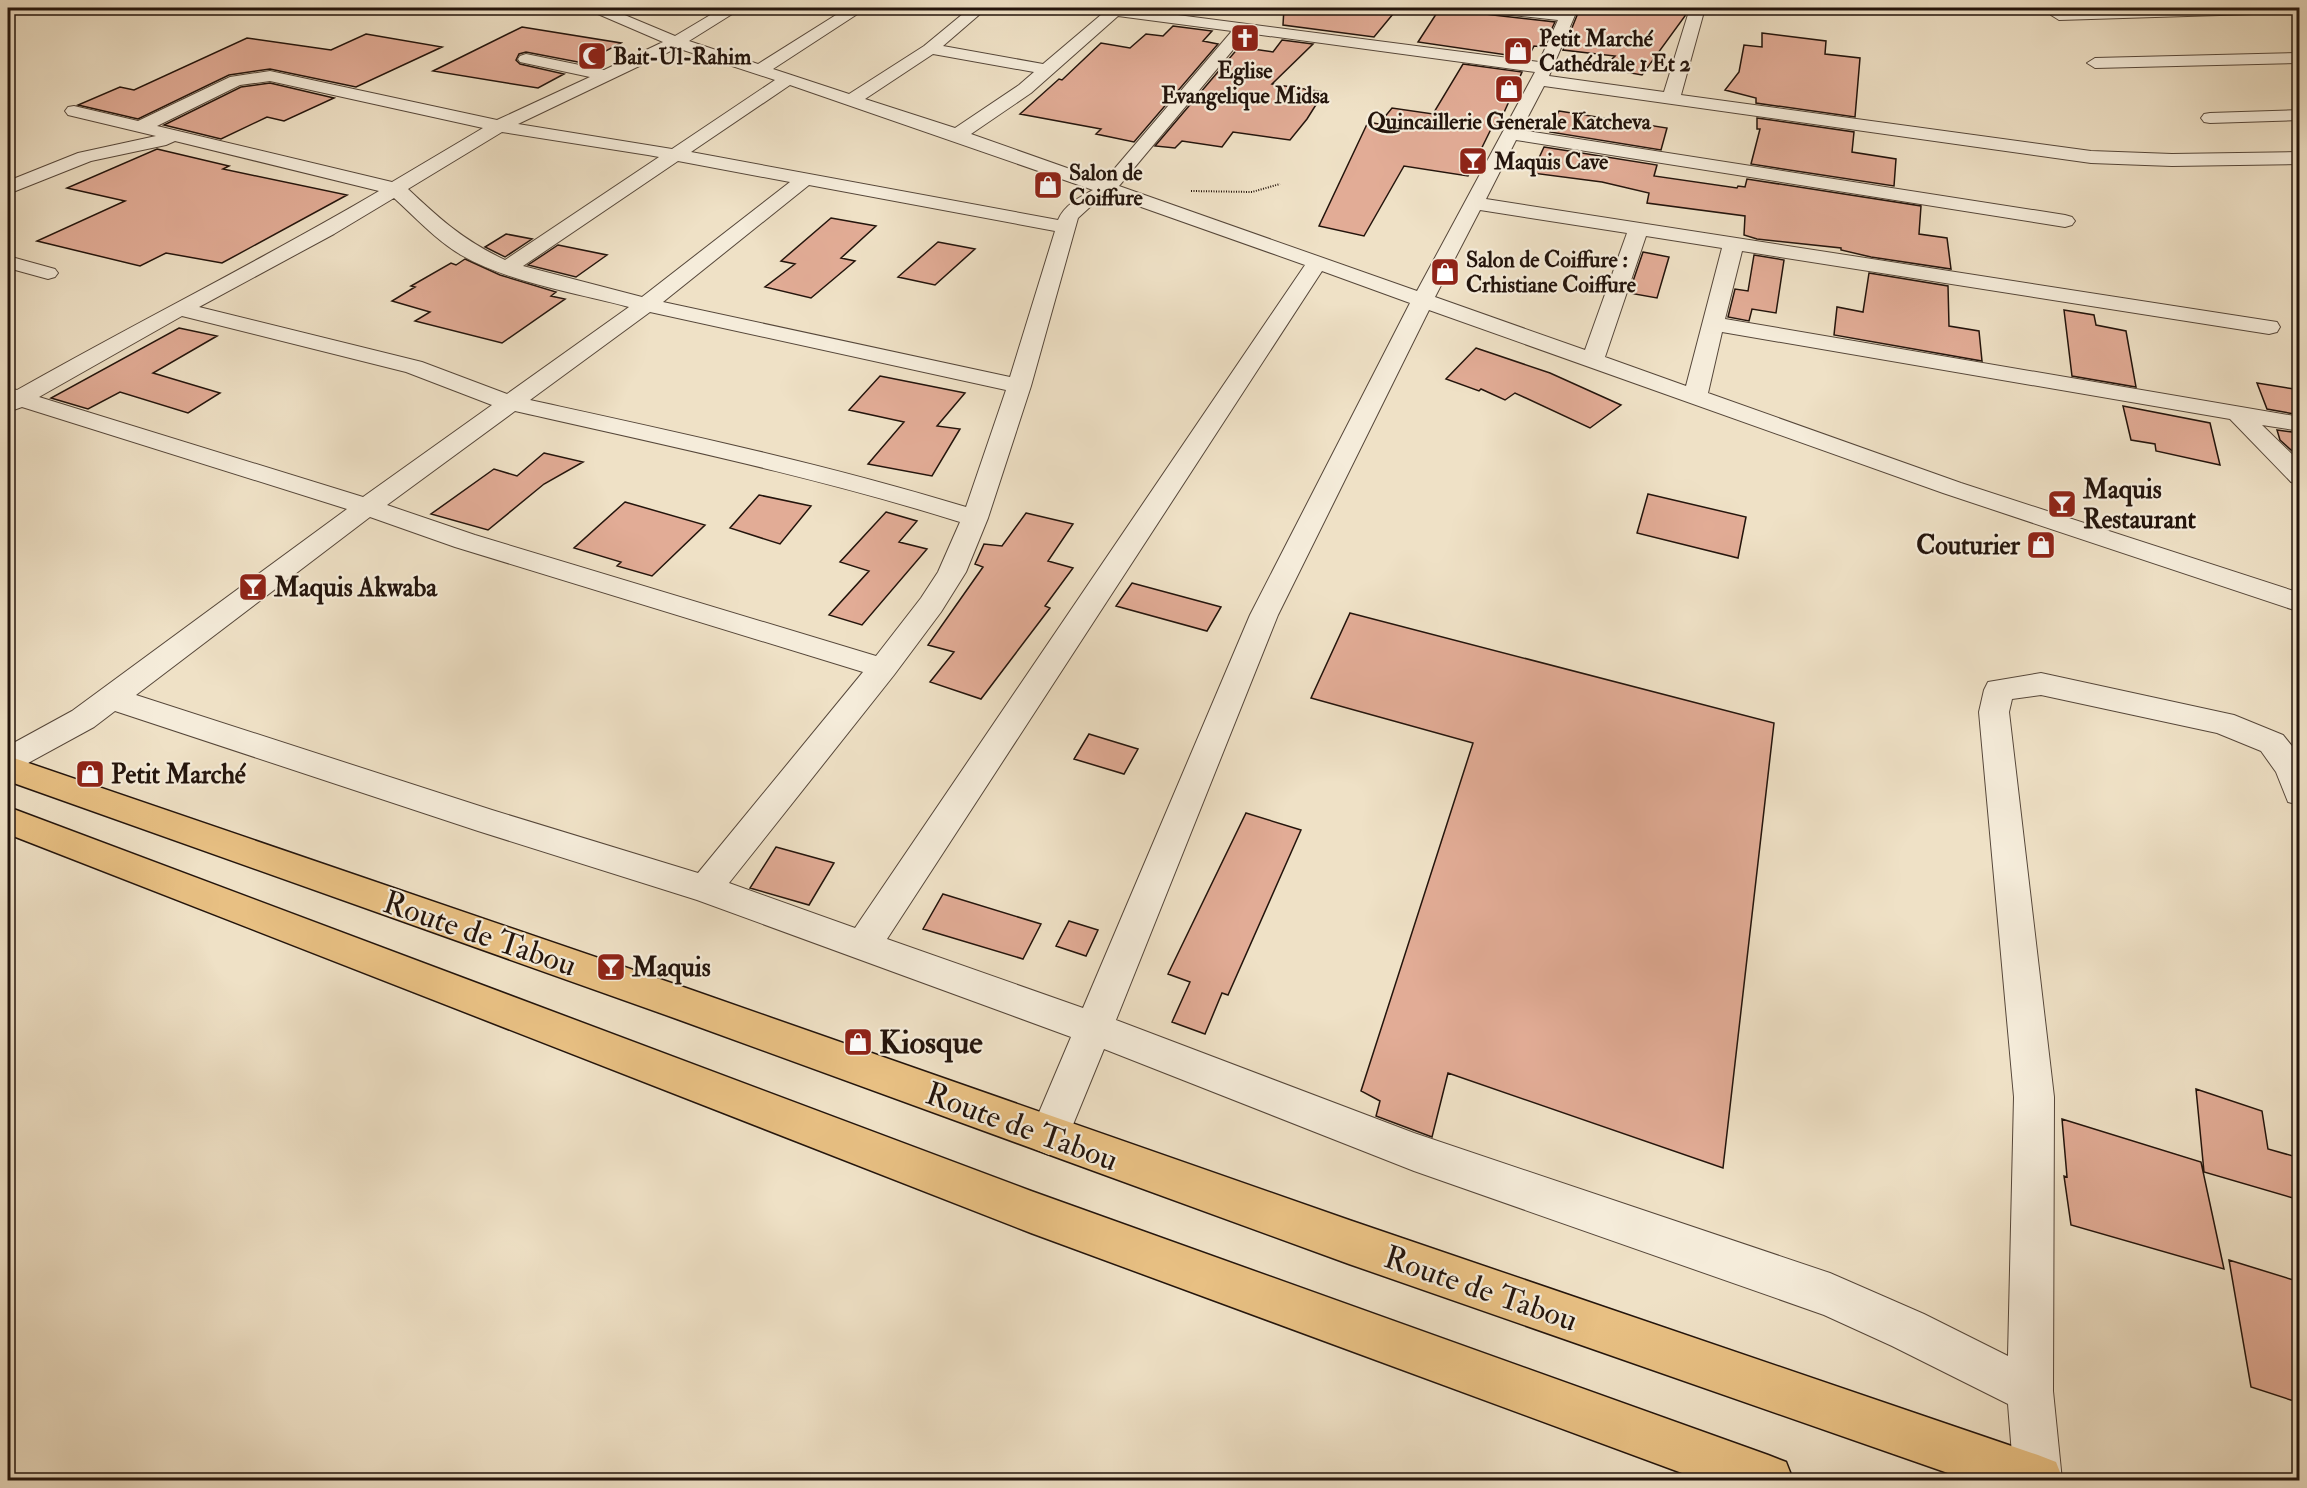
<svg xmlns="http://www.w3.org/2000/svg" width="2307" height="1488" viewBox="0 0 2307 1488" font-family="'IM FELL Double Pica',serif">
  <rect width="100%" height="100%" fill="#efe1c6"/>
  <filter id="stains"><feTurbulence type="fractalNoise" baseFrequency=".00333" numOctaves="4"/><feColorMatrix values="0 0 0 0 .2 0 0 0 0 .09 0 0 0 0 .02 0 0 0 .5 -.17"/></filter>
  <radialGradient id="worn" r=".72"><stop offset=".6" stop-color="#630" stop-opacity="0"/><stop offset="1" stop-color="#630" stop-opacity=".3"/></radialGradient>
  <path fill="#e2ac96" stroke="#23140c" stroke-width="1.5" d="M1284,8H1398L1374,37L1283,25Z
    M1440,8L1493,15L1555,22L1543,47L1534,46L1528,58L1418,42Z
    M1580,8H1688L1685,16L1642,75L1603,68L1615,56L1563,50Z
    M1173,26L1212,31L1203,41L1218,44L1134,142L1096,134L1101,129L1020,114L1059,79L1062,80L1101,43L1130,48L1146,34L1163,36Z
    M522,27L621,43L583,63L526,52L519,54L516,60L520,64L564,74L538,88L433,71Z
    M1762,33L1826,41L1825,54L1860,58L1855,117L1756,103V98L1725,90L1739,72L1744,45L1762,47Z
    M366,34L442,47L356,87L270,69L229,75L138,119L78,105L120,87L134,90L247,38L331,50Z
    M1282,40L1313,44L1272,84L1324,92L1307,119L1290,140L1233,132L1222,147L1182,141L1175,148L1155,146L1239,47L1273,52Z
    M1463,64L1522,72L1498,126L1493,125L1468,176L1404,166L1364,236L1319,226L1368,122L1379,124L1392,108L1433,114Z
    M270,83L334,98L284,121L267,117L221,139L164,125L241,87Z
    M1559,111L1667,128L1661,150L1550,132Z
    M1757,118L1854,132L1852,152L1896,159L1894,186L1751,164L1760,129H1757Z
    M1544,147L1657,165L1654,176L1737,188L1738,186L1745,187L1747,179L1921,206L1919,234L1947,238L1951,269L1871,257L1841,250V248L1757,239L1744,235L1745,216L1647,203L1649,193L1602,182L1532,173Z
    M157,149L229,166L223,169L347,195L222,263L166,253L140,266L37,241L125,201L67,188Z
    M831,218L876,226L841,258L855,261L811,298L765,287L795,264L781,261Z
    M506,234L532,239L505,257L485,247Z
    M938,242L975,249L935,285L898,277Z
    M558,245L607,255L576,277L528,265Z
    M1643,252L1669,257L1657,298L1629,293Z
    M1754,255L1784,260L1776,313L1752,309L1749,321L1728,317L1735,289L1748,291Z
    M465,259L500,275L556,292L551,296L565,299L502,343L415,321L430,312L392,301L415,287L411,286L451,263L456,265Z
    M1869,273L1948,286L1949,326L1979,331L1982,361L1834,335L1837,307L1863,312Z
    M2064,310L2094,315L2096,325L2126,331L2136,387L2072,376Z
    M179,328L217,336L153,373L220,393L188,413L120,392L88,409L51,398Z
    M1476,348L1550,373L1621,405L1590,428L1515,393L1505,400L1481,389L1479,391L1446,379Z
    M880,376L965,393L937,426L960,429L932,476L868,464L904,422L849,410Z
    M2257,383L2300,390V415L2267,409Z
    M2123,406L2210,423L2220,465L2156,451L2155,444L2131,440Z
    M2277,430L2300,433V458L2280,440Z
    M544,453L583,462L544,484L488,530L431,514L494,469L517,476Z
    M1648,494L1746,517L1738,558L1637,533Z
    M759,495L811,506L780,544L730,528Z
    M625,502L705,525L652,576L617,566L621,562L574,548Z
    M886,512L917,521L899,542L927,549L862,625L829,615L869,571L840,562Z
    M1026,513L1073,524L1048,561L1073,568L1045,606L1050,608L981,699L930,682L954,652L928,645L983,567L975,564L984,544L1002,546Z
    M1132,583L1221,607L1207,631L1116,606Z
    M1350,613L1774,723L1723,1168L1448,1073L1432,1137L1376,1116L1380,1101L1361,1091L1473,743L1311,698Z
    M1089,734L1138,749L1124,774L1074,759Z
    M1246,813L1301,830L1228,995L1222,993L1205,1034L1172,1022L1190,982L1168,974Z
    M776,847L834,863L809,905L750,888Z
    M943,894L1041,924L1023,959L923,929Z
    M1069,921L1098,930L1086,956L1056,946Z
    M2196,1089L2262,1111L2268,1149L2300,1158V1200L2204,1172Z
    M2062,1119L2201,1162L2224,1269L2071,1225L2064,1176L2067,1177Z
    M2229,1260L2300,1282V1403L2251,1387Z"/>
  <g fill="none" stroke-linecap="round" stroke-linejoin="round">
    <g stroke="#56473a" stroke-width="2">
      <path id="minor" d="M588,8H608L675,36L722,8H739L737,11L689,41L758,64L847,8H864L862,11L773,69L849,94L924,46L970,8H987L943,46L1043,64L1102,14L1089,11L1087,8H1124L1539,62L1558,20L1493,13L1488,11L1486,8H1526L1562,12L1564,8H1578L1549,76L1664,92L1690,8H1705L1681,95L2091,151L2172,154L2300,152V164L2172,166L2091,163L1544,86L1521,130L2065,215L2072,217L2075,221L2072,225L2065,227L1516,140L1486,199L2277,322L2280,327L2277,332L2269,334L1742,251L1725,319L2300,417V431L2262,425L2300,462V485L2291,482L2230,419L1722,332L1708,393L1961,483L2300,593V612L1943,493L1429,310L1278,615L1116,1020L1414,1133L1830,1273L1924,1314L2008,1356L2014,1097L1979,712L1984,690L1988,682L2041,673L2234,715L2283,735L2300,756V805L2288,802L2276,772L2261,751L2217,733L2041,695L2012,699L2009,712L2054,1097L2053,1391L2062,1480H2014L2008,1404L1892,1346L1824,1315L1414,1171L1104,1049L1063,1149L1049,1155L1035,1149L1029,1136L1071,1037L697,900L478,831L115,711L94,727L19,768L8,772V746L72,711L347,509L22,407L8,412V388L17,390C137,322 260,261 379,191L175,141L166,145L91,161L8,194V181L78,153L156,136L68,115L65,111L68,107L74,106L138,121L230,77L270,71L497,120L590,77L520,62L518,59L520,56L526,54L604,70L663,42L591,11ZM1118,16L1232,31L1104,181L971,134L1031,93ZM1247,33L1535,72L1417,291L1119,186ZM677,48L775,80L672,149L518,124ZM933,54L1034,72L1019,85L955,128L865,99ZM270,81L483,128L392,182L157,126L240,85ZM790,85L1093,190C1080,197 1064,205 1058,220L691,152ZM502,132L648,155L659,157L505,260C463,240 441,220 408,189ZM678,161L790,182L642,297L523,266ZM809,185L1055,231L1010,377L663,302ZM1110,196L1305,265L855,928L729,883L894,675L941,612L966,572L988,518L1031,386L1078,218L1090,207ZM394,198C415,217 436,240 461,255C511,283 573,292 629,307L507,394L422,362L199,307L334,234ZM1480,210L1627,233L1585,350L1435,297ZM1646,236L1722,248L1686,386L1605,357ZM1322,271L1410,303L1250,615L1083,1008L887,939ZM650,312L1006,390L966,507C822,463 676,432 530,400ZM182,316L406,372L492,405L363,497L39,397ZM515,411C664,445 814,476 960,522L938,572L921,598L876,656L475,535L387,505ZM370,517L455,547L863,672L698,873L492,810L136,695Z
        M2154,8H2292L2284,13L2059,20L2051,15L2059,10Z
        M2300,53V63L2095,68L2087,63L2095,58Z
        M2300,110V120L2210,123L2204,122L2201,118L2204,114L2210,113Z
        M8,256L55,269L58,273L55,277L48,279L8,268Z"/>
    </g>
    <g stroke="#23140c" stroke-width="3">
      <path id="primary" d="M8,756L686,988L1349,1220L2038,1455L2056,1462L2063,1480H1968L1349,1264L677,1019L8,781Z
        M8,807L1031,1191L1768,1455L1786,1462L1793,1480H1701L1031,1233L8,834Z"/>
    </g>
    <path stroke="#23140c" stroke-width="2" stroke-dasharray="1 1.5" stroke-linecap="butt" d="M1191,191L1252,192L1280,184"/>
    <use href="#minor" fill="#f5ecda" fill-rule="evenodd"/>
    <use href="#primary" fill="#e8c083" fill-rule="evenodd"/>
  </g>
  <defs>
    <g id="church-square" transform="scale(1.5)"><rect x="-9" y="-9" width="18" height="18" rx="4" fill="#8f2418" stroke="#f5ecda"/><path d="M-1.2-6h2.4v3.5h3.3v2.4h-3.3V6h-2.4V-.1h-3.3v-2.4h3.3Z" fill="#fff"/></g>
    <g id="shop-square" transform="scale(1.5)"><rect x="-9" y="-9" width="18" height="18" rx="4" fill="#8f2418" stroke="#f5ecda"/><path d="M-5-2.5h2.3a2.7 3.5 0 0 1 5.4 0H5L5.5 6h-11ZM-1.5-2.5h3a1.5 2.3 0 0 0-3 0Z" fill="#fff"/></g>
    <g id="mosque-square" transform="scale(1.5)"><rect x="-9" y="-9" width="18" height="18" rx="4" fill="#8f2418" stroke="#f5ecda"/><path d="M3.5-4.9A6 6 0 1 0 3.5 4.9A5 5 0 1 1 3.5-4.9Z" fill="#fff"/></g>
    <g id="bar-square" transform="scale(1.5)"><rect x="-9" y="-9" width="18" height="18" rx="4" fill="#8f2418" stroke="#f5ecda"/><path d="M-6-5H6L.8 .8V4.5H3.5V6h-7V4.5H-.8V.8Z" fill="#fff"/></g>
  </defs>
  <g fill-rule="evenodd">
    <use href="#church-square" x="1245" y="38"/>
    <use href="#shop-square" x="1518" y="51"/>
    <use href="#mosque-square" x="592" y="56"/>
    <use href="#shop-square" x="1509" y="89"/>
    <use href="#bar-square" x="1473" y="161"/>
    <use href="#shop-square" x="1048" y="185"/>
    <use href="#shop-square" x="1445" y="272"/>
    <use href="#bar-square" x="2062" y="504"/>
    <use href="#shop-square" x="2041" y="545"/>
    <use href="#bar-square" x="253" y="587"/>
    <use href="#shop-square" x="90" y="774"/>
    <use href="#bar-square" x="611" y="967"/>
    <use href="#shop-square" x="858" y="1042"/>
  </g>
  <g text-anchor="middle" stroke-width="4.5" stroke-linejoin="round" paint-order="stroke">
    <g font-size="22" font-weight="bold" fill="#23140c" stroke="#f5ecda" text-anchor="start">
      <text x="1539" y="46">Petit Marché<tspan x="1539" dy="25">Cathédrale 1 Et 2</tspan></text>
      <text x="613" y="64">Bait-Ul-Rahim</text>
      <text x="1245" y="78" text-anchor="middle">Eglise<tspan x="1245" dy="25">Evangelique Midsa</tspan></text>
      <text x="1509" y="129" text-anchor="middle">Quincaillerie Generale Katcheva</text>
      <text x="1494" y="169">Maquis Cave</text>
      <text x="1069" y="180">Salon de<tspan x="1069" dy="25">Coiffure</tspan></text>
      <text x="1466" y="267">Salon de Coiffure :<tspan x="1466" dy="25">Crhistiane Coiffure</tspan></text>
    </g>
    <g font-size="26" font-weight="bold" fill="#23140c" stroke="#f5ecda" text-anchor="start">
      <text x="2083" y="498">Maquis<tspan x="2083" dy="30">Restaurant</tspan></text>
      <text x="2020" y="554" text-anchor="end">Couturier</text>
      <text x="274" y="596">Maquis Akwaba</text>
      <text x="111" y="783">Petit Marché</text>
      <text x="632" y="976">Maquis</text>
    </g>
    <g font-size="32" fill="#23140c" stroke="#f5ecda">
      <text transform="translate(480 933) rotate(19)" y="11">Route de Tabou</text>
      <text transform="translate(1022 1126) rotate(20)" y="11">Route de Tabou</text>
      <text transform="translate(1481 1288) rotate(19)" y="11">Route de Tabou</text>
    </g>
    <g font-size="32" font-weight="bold" fill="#23140c" stroke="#f5ecda" text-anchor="start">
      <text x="879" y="1053">Kiosque</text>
    </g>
  </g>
  <rect width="2307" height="1488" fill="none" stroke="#efe1c6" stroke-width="30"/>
  <rect x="9" y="9" width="2289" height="1470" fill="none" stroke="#23140c" stroke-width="3"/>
  <rect x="15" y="15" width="2277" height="1458" fill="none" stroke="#23140c" stroke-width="1.5"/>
  <rect width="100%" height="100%" filter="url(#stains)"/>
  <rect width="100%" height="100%" fill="url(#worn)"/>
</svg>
